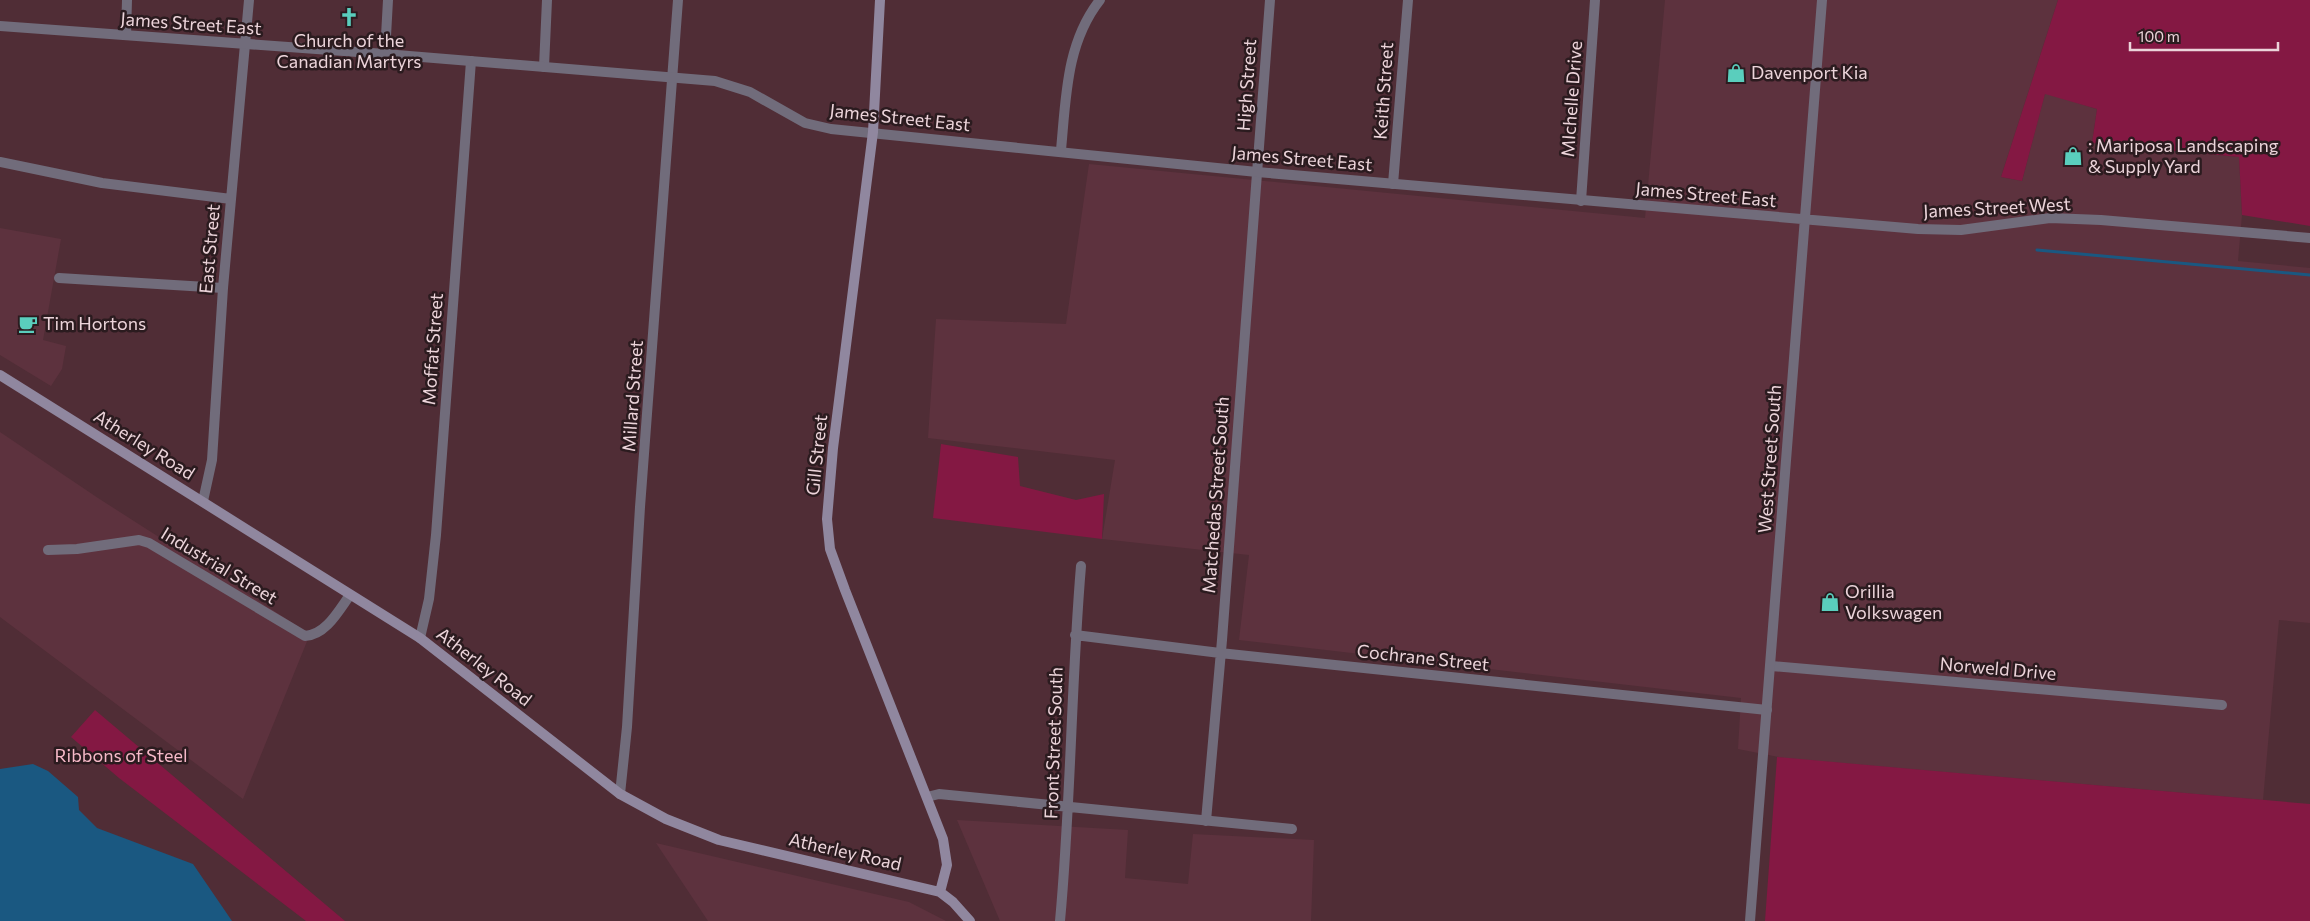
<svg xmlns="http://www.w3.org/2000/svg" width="2310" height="921" viewBox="0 0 2310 921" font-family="Commissioner,sans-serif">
  <rect width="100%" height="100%" fill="#502d36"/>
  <path fill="#5d323e" d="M1665,0H2058L2001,177L2022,181L2045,93L2097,109L2092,143L2239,157L2242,215L2238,261L2310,268V623L2279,620L2263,800L1784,758L1738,749L1741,698L1239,640L1249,555L1102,539L1115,460L928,438L936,319L1066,324L1089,164L1645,218Z
    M0,228L61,239L43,340L66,346L62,369L51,386L0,355Z
    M0,432L98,498L310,634L243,799L0,617Z
    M957,820L1128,830L1125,878L1188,884L1193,834L1314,840L1311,921H1000Z
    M656,843L909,902L946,921H708Z"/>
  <path fill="#841843" d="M2058,0H2310V226L2242,215L2239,157L2092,143L2097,109L2045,94L2022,181L2001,177Z
    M941,444L1018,457L1020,486L1076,500L1104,494L1102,539L933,518Z
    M95,710L345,921H306L119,778L71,737Z
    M1777,757L2310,804V921H1765Z"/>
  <path fill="#1a5881" d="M33,764L48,771L78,797L79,810L97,828L193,864L232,921H0V769Z"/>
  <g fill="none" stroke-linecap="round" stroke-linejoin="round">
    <path stroke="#1a5881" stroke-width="3" d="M2037,250L2310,275"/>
    <path stroke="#716c7b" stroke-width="10" d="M126,35L127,0
      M385,54L388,0
      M544,67L547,0
      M1061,150C1066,98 1066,43 1100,0
      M0,162L102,183L231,199
      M1393,184L1408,0
      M1581,201L1595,0
      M59,278L223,288
      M203,501L212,460L223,288L249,0
      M48,550L77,549L139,540L149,543L305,636C326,635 339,610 350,595
      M1075,635L1220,653L1767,710
      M420,638L429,599L436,535L471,61
      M1771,666L2222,705
      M620,794L627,727L640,507L678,0
      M927,797L939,794L1292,829
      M1206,821L1222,640L1270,0
      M1060,921C1071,803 1071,684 1081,566"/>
    <path stroke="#716c7b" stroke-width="10" d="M0,26L385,54L715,81L750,92L805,123L831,129L1257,172L1918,229L1961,230L2050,218L2101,220L2310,238
      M1750,921L1822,0"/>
    <path stroke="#90879f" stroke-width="10" d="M880,0L873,132L833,448L827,519L830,549L845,590L943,839L947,865L940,892
      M0,375L420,638L620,794L666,819L719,840L940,892L953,902L970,921"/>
  </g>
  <defs>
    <g id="church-bare" transform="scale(1.5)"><path d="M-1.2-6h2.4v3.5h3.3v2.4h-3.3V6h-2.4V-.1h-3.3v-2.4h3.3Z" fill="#5acebd" stroke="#2b1b1f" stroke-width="2.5" paint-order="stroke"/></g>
    <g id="shop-bare" transform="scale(1.5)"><path d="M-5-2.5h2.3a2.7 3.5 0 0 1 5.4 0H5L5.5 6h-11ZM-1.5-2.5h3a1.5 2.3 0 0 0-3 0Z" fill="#5acebd" stroke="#2b1b1f" stroke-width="2.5" paint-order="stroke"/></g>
    <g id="cafe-bare" transform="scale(1.5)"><path d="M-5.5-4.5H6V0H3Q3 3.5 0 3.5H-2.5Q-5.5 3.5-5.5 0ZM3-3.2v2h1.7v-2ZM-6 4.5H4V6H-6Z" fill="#5acebd" stroke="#2b1b1f" stroke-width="2.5" paint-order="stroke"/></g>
  </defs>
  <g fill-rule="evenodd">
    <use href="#church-bare" x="349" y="17"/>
    <use href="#shop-bare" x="1736" y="73"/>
    <use href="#shop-bare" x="2073" y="156"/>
    <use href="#cafe-bare" x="28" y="324"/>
    <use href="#shop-bare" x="1830" y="602"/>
  </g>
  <g text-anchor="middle" stroke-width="5" stroke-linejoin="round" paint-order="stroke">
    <g font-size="18" fill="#ecd4da" stroke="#2b1b1f">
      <text transform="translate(191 24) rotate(4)" y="6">James Street East</text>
      <text transform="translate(1247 85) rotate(-86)" y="6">High Street</text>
      <text transform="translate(1384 91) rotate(-86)" y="6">Keith Street</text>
      <text transform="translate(1572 99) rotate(-86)" y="6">MIchelle Drive</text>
      <text transform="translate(900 118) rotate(6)" y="6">James Street East</text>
      <text transform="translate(1302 159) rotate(5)" y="6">James Street East</text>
      <text transform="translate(1706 195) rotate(5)" y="6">James Street East</text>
      <text transform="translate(1997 208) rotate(-3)" y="6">James Street West</text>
      <text transform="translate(210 249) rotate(-85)" y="6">East Street</text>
      <text transform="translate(433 349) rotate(-86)" y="6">Moffat Street</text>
      <text transform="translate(633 396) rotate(-86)" y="6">Millard Street</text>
      <text transform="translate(144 445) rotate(32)" y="6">Atherley Road</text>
      <text transform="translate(817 455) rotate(-84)" y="6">Gill Street</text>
      <text transform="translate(1770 459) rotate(-86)" y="6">West Street South</text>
      <text transform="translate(1216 495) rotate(-86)" y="6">Matchedas Street South</text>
      <text transform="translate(219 566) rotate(31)" y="6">Industrial Street</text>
      <text transform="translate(1423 658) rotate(6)" y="6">Cochrane Street</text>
      <text transform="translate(484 667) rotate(38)" y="6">Atherley Road</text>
      <text transform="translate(1998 669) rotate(5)" y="6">Norweld Drive</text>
      <text transform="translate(1054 743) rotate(-88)" y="6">Front Street South</text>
      <text transform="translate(845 852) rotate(13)" y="6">Atherley Road</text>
    </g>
    <g font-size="18" fill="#ecd4da" stroke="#2b1b1f" text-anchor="start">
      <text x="349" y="47" text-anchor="middle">Church of the<tspan x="349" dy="21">Canadian Martyrs</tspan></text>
      <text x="1751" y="79">Davenport Kia</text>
      <text x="2088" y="152">: Mariposa Landscaping<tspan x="2088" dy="21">&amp; Supply Yard</tspan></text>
      <text x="43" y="330">Tim Hortons</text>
      <text x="1845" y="598">Orillia<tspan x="1845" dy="21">Volkswagen</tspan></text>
    </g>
    <g font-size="18" fill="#f6b9c8" stroke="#2b1b1f">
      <text x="121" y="762">Ribbons of Steel</text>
    </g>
  </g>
  <path d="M2130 42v8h148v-8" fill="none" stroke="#ecd4da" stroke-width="2.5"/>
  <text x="2138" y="42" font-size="15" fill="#ecd4da" stroke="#2b1b1f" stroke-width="4" paint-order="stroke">100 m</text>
</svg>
